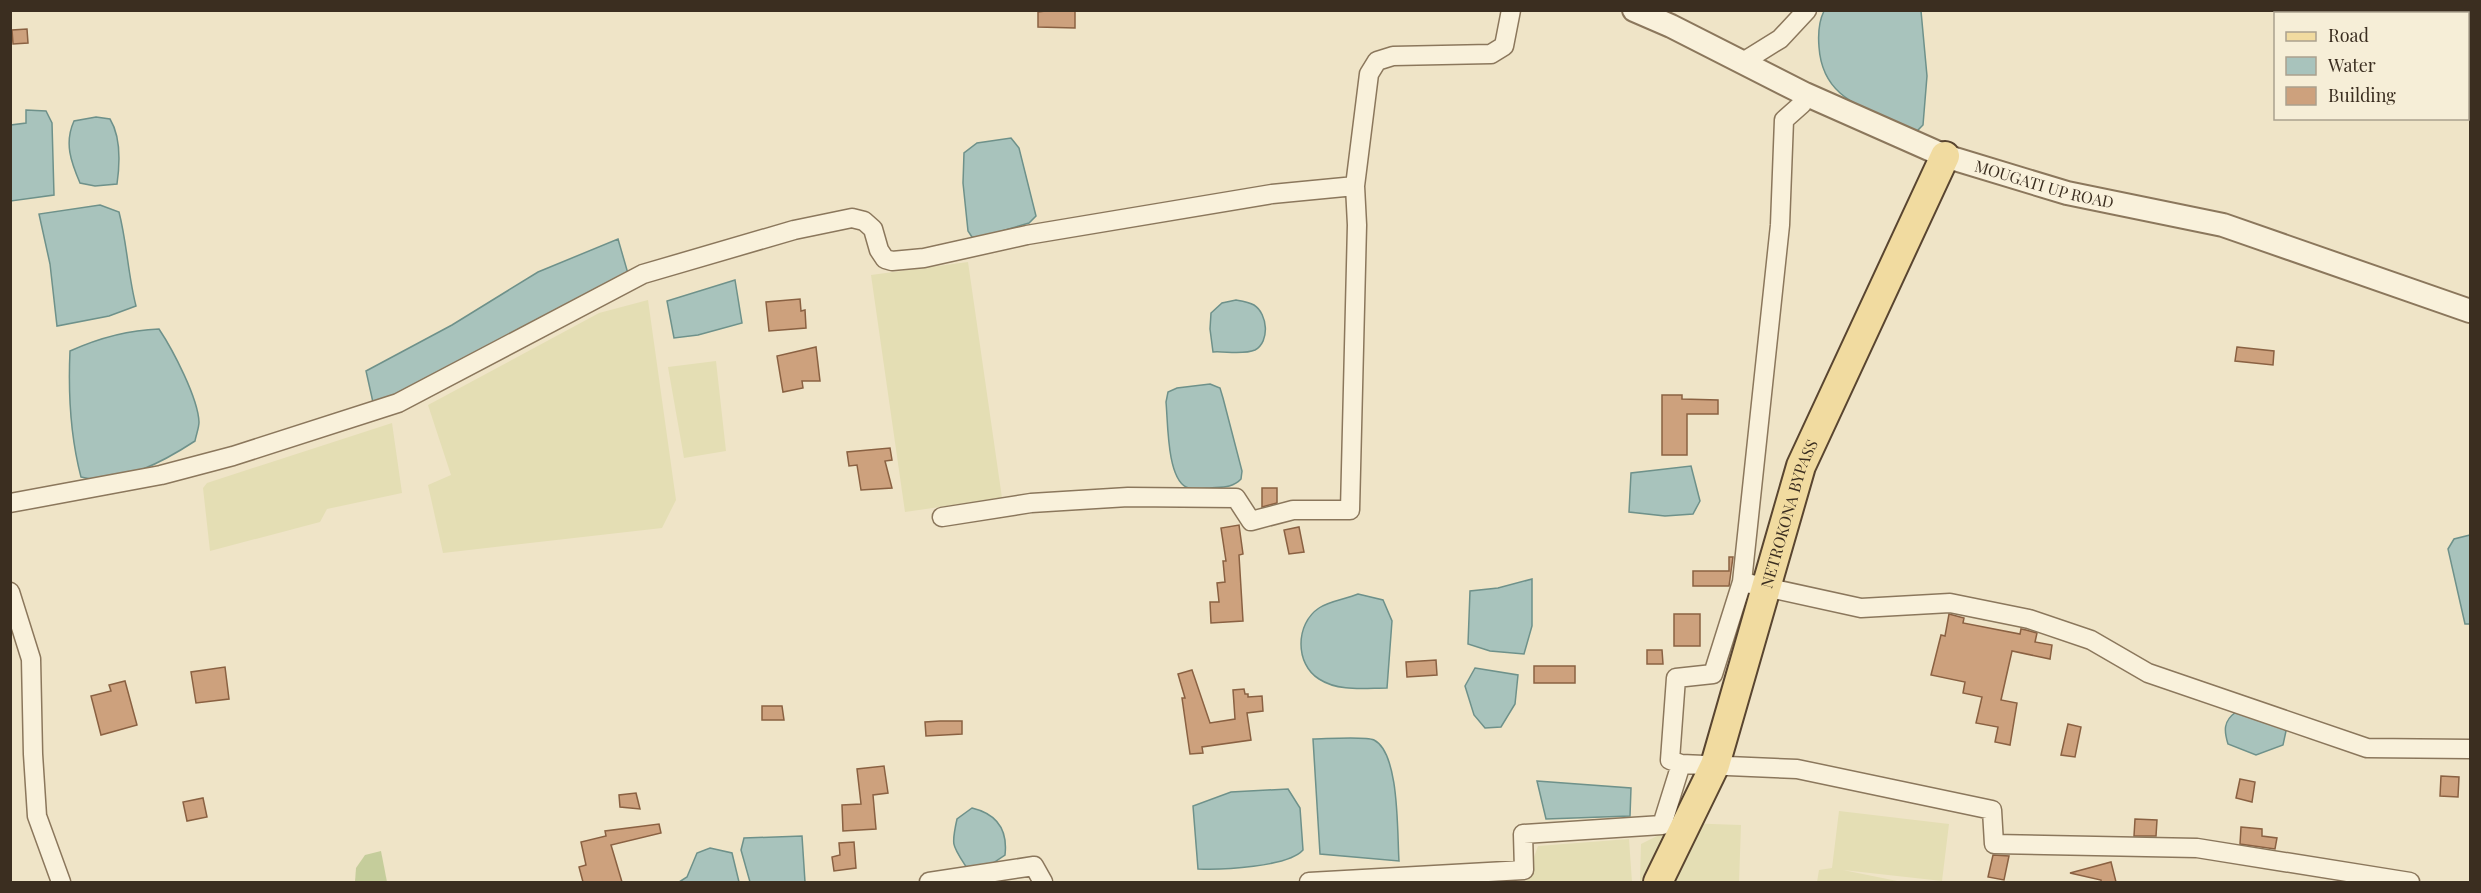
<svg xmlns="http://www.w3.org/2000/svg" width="2481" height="893" viewBox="0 0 2481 893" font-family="'Playfair Display',serif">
  <rect width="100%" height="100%" fill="#efe4c7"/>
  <path fill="#e4deb4" d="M968,262L1002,498L905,512L871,275Z
    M648,300L676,500L662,528L443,553L428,485L451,475L428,405L599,313Z
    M716,361L726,451L684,458L668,367Z
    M392,423L402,493L327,509L320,522L210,551L203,488L207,483Z
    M1839,811L1949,824L1942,881L1843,870L1902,882H1817L1819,870L1832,868Z
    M1683,823L1741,825L1739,882H1640L1641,844Z
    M1629,839L1632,882H1525L1538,846Z"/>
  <path fill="#c5cd9b" d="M381,851L387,882H355L356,868L365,855Z"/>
  <path fill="#a8c3bc" stroke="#6e918a" stroke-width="1.5" d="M1824,11H1921L1927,76L1923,125L1916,132C1875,108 1823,106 1819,47C1818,35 1819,21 1824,11Z
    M26,110L46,111L52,123L54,195L11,201V125L26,123Z
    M96,117L110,119C121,137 120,163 117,184L95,186L80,183C71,162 64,143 74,121Z
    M1011,138L1019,148L1036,216L1029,223L978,238L972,237L968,231L963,183L964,153L977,143Z
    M100,205L119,212C127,243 128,275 136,306L109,316L57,326L50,264L39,214Z
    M618,239L629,277L374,407L366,371L452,325L538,272Z
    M735,280L742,323L698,335L674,338L667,301Z
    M1236,300C1242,301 1249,302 1254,305C1268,314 1270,342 1255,350C1244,355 1224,351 1213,352L1210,329L1211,313L1222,303Z
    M159,329C173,350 198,398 199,422C199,428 196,435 195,441C166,460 117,487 81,477C70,435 68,395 70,351C99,338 128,330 159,329Z
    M1210,384L1220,388L1223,398L1242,471L1241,479C1233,488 1221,487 1210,488C1203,488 1193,491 1186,487C1167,477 1168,423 1166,402L1168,392L1177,388Z
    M1691,466L1700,501L1693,514L1665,516L1629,512L1631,473Z
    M2470,535V624H2465L2448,549L2454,539Z
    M1532,579V626L1524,654L1490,651L1468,644L1470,591L1498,588Z
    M1358,594L1383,600L1392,621L1387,688C1365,688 1339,692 1319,679C1295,664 1295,624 1319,608C1329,601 1346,599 1358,594Z
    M1475,668L1518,675L1515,704L1501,727L1485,728L1474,715L1465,686Z
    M2236,712L2275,721L2286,731L2283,745L2256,755L2228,744C2224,731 2223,721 2236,712Z
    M1313,739C1325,739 1365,736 1374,740C1400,753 1397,834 1399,861L1320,854Z
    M1537,781L1631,788L1630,816L1546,819Z
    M1288,789L1300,808L1303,850C1288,867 1221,870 1198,869L1193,806L1231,792Z
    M972,808C997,814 1008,829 1005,855L993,863L967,868C952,845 951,846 957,819Z
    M802,836L805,882H750L741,850L744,838Z
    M710,848L732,853L739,882H679L687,877L697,853Z"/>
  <path fill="#cda17d" stroke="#8a6142" stroke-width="1.5" d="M1053,10H1075V28L1038,27V12Z
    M27,29L28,43L13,44L12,30Z
    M800,299L801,311L805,310L806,328L769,331L766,302Z
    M816,347L820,381H802L803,388L783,392L777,356Z
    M2237,347L2274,351L2273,365L2235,361Z
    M1662,395H1682V399L1718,400V414H1687V455H1662Z
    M890,448L892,460L885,461L892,488L861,490L857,465L849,466L847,452Z
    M1262,488H1277V503L1262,507Z
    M1239,525L1243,554L1239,555L1243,621L1211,623L1210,602H1219L1217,583L1225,582L1223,561H1226L1221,528Z
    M1299,527L1304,552L1289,554L1284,530Z
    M1729,557H1733L1729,586H1693V571H1729Z
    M1674,614H1700V646H1674Z
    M1949,614L1964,618L1963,623L2020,634L2021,629L2026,630L2037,633L2035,642L2052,645L2050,659L2012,651L2001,700L2017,703L2010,745L1995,742L1998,727L1976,723L1982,697L1963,693L1965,682L1931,675L1941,635L1945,636Z
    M1647,650H1662L1663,664H1647Z
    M1436,660L1437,675L1407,677L1406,662Z
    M1534,666H1575V683H1534Z
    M225,667L229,699L196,703L191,672Z
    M1192,670L1210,723L1235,719L1233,690L1244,689L1245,694H1248V697L1262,696L1263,711L1247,713L1251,740L1202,747L1203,753L1190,754L1182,698H1185L1178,674Z
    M125,681L137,725L101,735L91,696L111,691L109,685Z
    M762,706H782L784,720H762Z
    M940,721H962V734L926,736L925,722Z
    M2068,724L2081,727L2075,757L2061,755Z
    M884,766L888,793L873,795L876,829L843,831L842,805L861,804L857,769Z
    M2441,776L2459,777L2458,797L2440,796Z
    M2240,779L2255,782L2252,802L2236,798Z
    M636,793L640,809L620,807L619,795Z
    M203,798L207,817L187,821L183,802Z
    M2135,819L2157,820L2156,836H2134Z
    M659,824L661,833L611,845L622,882H583L579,867L586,865L581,842L606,836L605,831Z
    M2241,827L2262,829V836L2277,838L2275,849L2240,844Z
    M854,842L856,868L834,871L832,857L840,855L839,843Z
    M1993,855L2009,856L2004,880L1988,877Z
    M2111,862L2116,882H2101V880L2070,873Z"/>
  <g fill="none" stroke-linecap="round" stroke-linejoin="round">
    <g stroke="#8b775c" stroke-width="21">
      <path id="minor" d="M1743,62L1780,39L1807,10
        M1805,94L1802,104L1784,120L1780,225L1742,582L1861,608L1950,603L2029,619L2091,640L2148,673L2367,748L2470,749
        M10,503L161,475L233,456L398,403L643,274L794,230L852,218L864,221L873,229L879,250L885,259L892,261L924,258L1027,235L1272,194L1355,186
        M942,517L1031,503L1128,497L1236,498L1251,521L1293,510H1350L1357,225L1355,186L1369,74L1377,61L1393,56L1491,54L1504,46L1511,10
        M10,592L31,659L33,754L37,816L61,882
        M1681,764L1670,760L1676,678L1713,674L1742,582
        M929,882L1034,866L1043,882
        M1309,882L1524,870L1523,834L1662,825L1681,764L1797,769L1992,810L1994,844L2197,848L2410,882"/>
    </g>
    <g stroke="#8b775c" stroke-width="26">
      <g id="tertiary">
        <path id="s1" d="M1634,10L1671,26L1805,94L1945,156L2067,193L2223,225L2470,311"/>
      </g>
    </g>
    <g stroke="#594530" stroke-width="32">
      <g id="primary">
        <path id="s2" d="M1658,882L1715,765L1801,466L1945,156"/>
      </g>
    </g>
    <use href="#minor" stroke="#f9f1db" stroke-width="18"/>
    <use href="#tertiary" stroke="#f9f1db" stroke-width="22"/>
    <use href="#primary" stroke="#f1dba0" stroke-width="28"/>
  </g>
  <g text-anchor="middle" stroke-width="4.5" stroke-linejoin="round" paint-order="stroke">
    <g font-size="16" fill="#3b2e20" stroke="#f6eed7">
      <text dy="6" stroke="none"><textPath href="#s1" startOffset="447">MOUGATI UP ROAD</textPath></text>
      <text dy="6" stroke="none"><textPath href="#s2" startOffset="392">NETROKONA BYPASS</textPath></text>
    </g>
  </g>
  <rect width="2481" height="893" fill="none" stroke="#3b2e20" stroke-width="24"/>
  <rect x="2274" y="12" width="195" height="108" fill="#f6eed7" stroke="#aba18e" stroke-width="1.5"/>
  <rect x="2286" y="32" width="30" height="9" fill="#f1dba0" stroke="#aba18e" stroke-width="1.5"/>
  <text x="2328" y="42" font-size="18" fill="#3b2e20">Road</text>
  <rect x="2286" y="57" width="30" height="18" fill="#a8c3bc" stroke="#aba18e" stroke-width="1.5"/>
  <text x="2328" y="72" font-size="18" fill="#3b2e20">Water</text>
  <rect x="2286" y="87" width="30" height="18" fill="#cda17d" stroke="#aba18e" stroke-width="1.5"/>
  <text x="2328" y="102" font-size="18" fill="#3b2e20">Building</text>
</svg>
